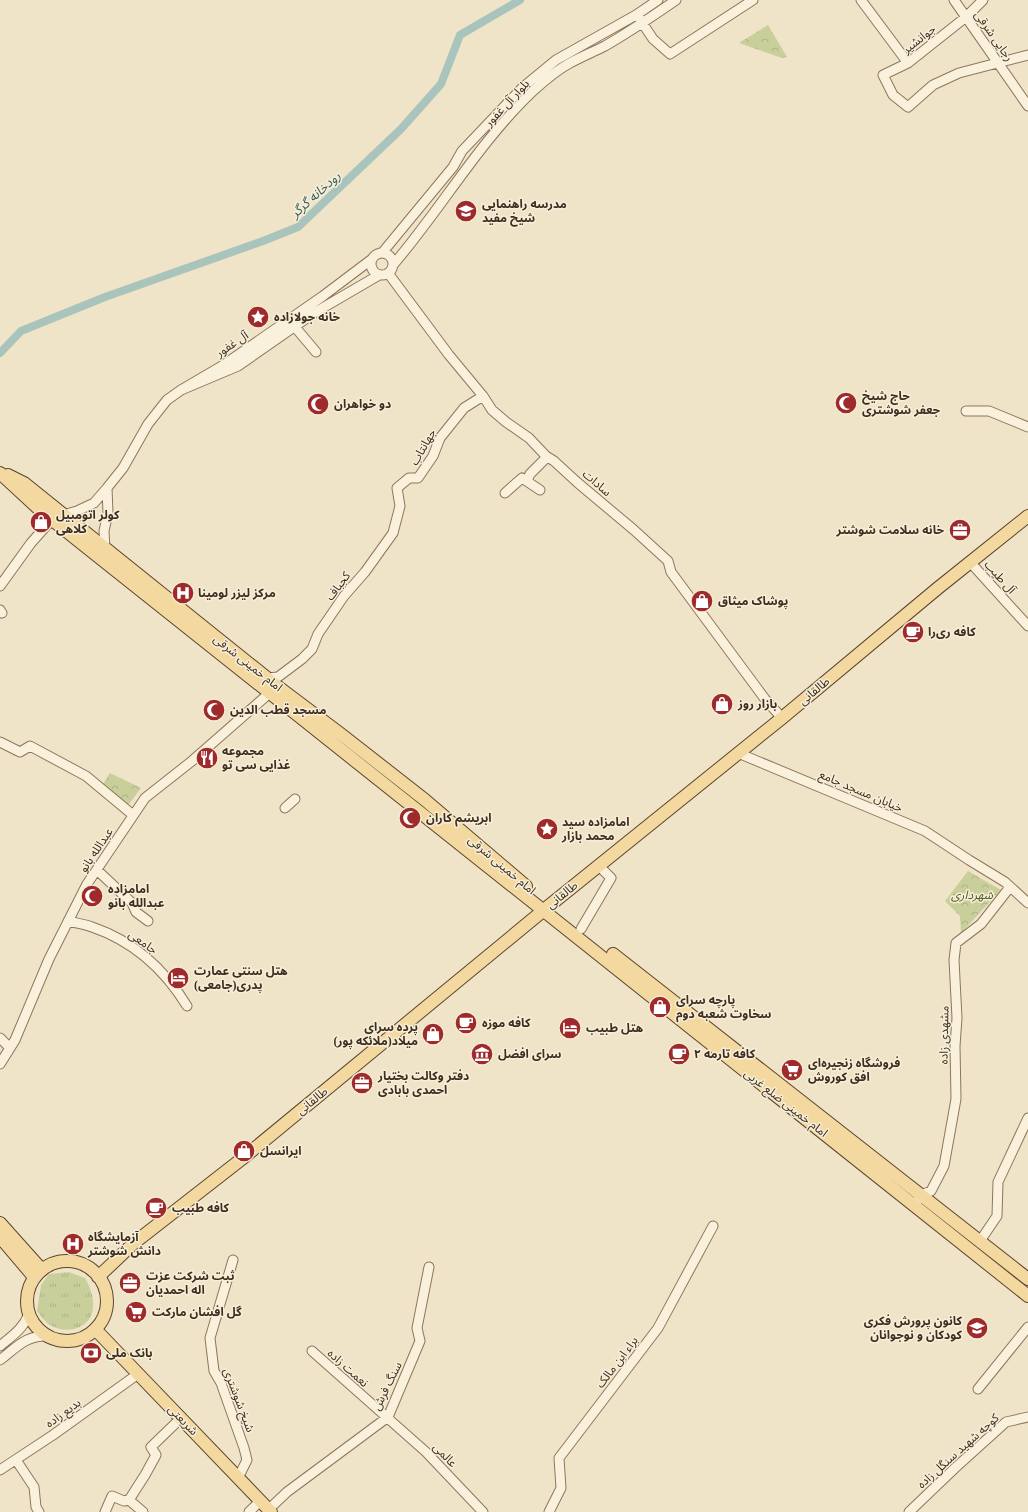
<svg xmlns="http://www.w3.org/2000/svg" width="1028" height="1512" viewBox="0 0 1028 1512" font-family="'Times New Roman','Noto Sans Arabic',serif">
  <defs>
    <pattern id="grass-tufts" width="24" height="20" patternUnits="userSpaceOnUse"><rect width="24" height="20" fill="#c9cf9b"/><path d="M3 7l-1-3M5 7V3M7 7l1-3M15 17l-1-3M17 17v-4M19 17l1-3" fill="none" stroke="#aeb285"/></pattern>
    <pattern id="forest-crowns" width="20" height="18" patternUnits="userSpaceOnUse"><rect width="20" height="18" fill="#c9cf9b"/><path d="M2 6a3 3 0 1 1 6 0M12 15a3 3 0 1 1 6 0" fill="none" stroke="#aeb285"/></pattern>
  </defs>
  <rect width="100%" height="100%" fill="#f0e4c8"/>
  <path fill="url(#grass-tufts)" d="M69,1272L85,1278C90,1287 94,1296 93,1307C92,1329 66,1335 50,1325C45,1322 41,1316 37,1311L41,1285L49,1274Z"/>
  <path fill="url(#forest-crowns)" d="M768,25L787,57L782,58L739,43Z
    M110,773L141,788L126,808L101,787Z
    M968,871L1001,890L961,933L960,916L945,901Z"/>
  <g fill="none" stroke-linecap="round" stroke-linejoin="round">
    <path stroke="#a9c4bc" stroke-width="8" d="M0,353L21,331L105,297L263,241L298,227L401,129L441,84L460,35L520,0"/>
    <g stroke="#8d765c" stroke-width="11">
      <path id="minor" d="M861,0L908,63
        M954,0L1028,106
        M983,0L966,17L908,63L883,75L893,95L908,107L933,85L959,73L1028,55
        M639,18L653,39L670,54L753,0
        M382,253L453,167L462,151L522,88L556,60L636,15L658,0
        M371 264a11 11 0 1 1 22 0a11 11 0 1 1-22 0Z
        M372,259L323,296L222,366L181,390L238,366L314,313L379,275
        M393,265C441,209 479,142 533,91C544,81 557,70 570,63C581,57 593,52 605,46C629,32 653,16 676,0
        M388,273L449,355L483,396L492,410L506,422L529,438L546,456L554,461L578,483L634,530L668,561L671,572L765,699L782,718
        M295,327L316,352
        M966,411H989L1028,427
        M527,481L530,474L547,457
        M107,488L123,468L148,424L167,400L181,390
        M505,493L522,478L540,490
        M970,562L1028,626
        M0,586L31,543L47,525L63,515L77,511L94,503L107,488L108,513L104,531L105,549
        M0,610L2,613
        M267,678L278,677L302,659L312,649L318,634L344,596L365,572L393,533L400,506L397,488L409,478H418L433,456L440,438L464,408L483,396
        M0,742L20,752L30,746L86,776L133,815
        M738,753L925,831L969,860L1005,882L1028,903
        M285,808L295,799
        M97,870L132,903L136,912L148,921
        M68,921C76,923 84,924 92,927C133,941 165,970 187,1006
        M581,929L611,878L602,869
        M0,1038L10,1048
        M0,1064L15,1040L49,959L87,884L145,798L192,761L273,690
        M918,1200L921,1195L931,1191L944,1166L956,1099L955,1046L957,1018L954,960L956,943L981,924L1010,887
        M980,1241L997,1216L998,1182L1028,1118
        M233,1260L210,1338L214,1371L221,1383L244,1448L247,1460L238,1478
        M0,1346C12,1336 23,1329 29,1314
        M312,1351L426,1452L483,1512
        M0,1360C17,1347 26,1335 48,1336
        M978,1389L1028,1327
        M16,1460L34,1487L36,1507L39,1512
        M0,1470L53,1435L138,1374
        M129,1500L145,1475L156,1455L151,1447L181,1418
        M129,1500L143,1512
        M268,1510L287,1492L388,1417L420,1341L417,1328L429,1267
        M105,1512L112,1496L124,1501L129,1500
        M249,1512L260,1501
        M549,1512L561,1488L559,1458L658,1328L713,1226
        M909,1512L955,1468L1006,1422L1028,1417"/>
    </g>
    <g stroke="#5b4430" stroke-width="14">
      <path id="major" d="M0,473L40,510L85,546L1028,1296
        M8,475L24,483L277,686L342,735L425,800L526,886
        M613,954L1028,1279
        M0,1223L42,1270
        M0,1237L34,1277
        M27 1301a40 40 0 1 1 80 0a40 40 0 1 1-80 0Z
        M98,1277L134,1243L243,1158L550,905L782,718L938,588L1028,516
        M95,1329L271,1512"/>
    </g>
    <use href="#minor" stroke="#faf1dc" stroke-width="9"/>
    <use href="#major" stroke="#f3d9a0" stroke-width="12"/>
  </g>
  <defs>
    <g id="school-disc" transform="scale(1.15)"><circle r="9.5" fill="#9e2a2b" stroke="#f7eed8"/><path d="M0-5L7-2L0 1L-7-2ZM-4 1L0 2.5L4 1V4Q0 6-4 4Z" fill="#fff"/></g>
    <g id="sight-disc" transform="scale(1.15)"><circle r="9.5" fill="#9e2a2b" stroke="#f7eed8"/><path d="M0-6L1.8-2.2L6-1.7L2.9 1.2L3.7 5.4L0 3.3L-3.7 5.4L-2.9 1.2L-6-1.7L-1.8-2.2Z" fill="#fff"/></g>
    <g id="mosque-disc" transform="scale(1.15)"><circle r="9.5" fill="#9e2a2b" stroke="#f7eed8"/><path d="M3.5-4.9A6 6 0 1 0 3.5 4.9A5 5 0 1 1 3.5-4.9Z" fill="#fff"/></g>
    <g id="shop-disc" transform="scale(1.15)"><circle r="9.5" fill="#9e2a2b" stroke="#f7eed8"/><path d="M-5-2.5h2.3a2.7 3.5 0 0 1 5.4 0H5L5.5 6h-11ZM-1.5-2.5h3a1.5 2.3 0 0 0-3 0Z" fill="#fff"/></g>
    <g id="office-disc" transform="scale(1.15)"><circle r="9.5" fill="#9e2a2b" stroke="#f7eed8"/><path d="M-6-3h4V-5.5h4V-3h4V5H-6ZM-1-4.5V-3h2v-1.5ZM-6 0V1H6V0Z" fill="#fff"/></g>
    <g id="hospital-disc" transform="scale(1.15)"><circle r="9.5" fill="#9e2a2b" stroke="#f7eed8"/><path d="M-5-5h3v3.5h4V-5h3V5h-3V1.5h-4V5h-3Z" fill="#fff"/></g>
    <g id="cafe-disc" transform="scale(1.15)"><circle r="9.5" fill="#9e2a2b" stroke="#f7eed8"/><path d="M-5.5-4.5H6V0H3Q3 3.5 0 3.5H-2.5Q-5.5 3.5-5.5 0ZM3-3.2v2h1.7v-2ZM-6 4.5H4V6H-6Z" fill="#fff"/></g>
    <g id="restaurant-disc" transform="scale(1.15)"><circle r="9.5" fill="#9e2a2b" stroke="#f7eed8"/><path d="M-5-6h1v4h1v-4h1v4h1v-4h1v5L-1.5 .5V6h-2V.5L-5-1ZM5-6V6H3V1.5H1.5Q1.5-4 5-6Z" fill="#fff"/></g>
    <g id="hotel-disc" transform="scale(1.15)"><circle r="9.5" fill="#9e2a2b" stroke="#f7eed8"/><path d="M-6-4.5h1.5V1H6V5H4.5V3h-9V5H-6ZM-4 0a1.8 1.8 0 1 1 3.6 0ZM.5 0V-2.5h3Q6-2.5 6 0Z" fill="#fff"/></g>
    <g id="museum-disc" transform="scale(1.15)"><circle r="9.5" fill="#9e2a2b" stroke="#f7eed8"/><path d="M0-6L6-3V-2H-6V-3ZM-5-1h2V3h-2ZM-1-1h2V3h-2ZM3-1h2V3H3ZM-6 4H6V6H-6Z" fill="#fff"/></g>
    <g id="supermarket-disc" transform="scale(1.15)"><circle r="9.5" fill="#9e2a2b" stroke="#f7eed8"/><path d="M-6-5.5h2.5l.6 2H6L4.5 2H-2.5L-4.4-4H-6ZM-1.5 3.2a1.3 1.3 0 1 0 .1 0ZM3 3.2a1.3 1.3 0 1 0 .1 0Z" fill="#fff"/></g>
    <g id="university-disc" transform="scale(1.15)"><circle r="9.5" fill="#9e2a2b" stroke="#f7eed8"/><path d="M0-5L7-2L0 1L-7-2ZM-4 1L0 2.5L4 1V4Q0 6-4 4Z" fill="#fff"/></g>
    <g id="bank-disc" transform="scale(1.15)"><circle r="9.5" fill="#9e2a2b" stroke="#f7eed8"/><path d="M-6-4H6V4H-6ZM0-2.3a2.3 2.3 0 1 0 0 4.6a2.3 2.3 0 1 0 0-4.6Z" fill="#fff"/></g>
  </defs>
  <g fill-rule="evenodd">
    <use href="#school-disc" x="466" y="211"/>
    <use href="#sight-disc" x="258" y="317"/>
    <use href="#mosque-disc" x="846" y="403"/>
    <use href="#mosque-disc" x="318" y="404"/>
    <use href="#shop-disc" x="41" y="522"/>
    <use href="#office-disc" x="960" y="530"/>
    <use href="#hospital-disc" x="183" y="593"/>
    <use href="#shop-disc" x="702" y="601"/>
    <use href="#cafe-disc" x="913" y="632"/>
    <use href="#shop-disc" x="722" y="704"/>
    <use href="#mosque-disc" x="214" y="710"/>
    <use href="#restaurant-disc" x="207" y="758"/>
    <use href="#mosque-disc" x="410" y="818"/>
    <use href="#sight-disc" x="547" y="829"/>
    <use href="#mosque-disc" x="92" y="896"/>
    <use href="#hotel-disc" x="178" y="978"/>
    <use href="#shop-disc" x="660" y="1007"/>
    <use href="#cafe-disc" x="466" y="1023"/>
    <use href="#hotel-disc" x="570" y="1028"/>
    <use href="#shop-disc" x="433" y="1034"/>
    <use href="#museum-disc" x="482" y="1054"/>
    <use href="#cafe-disc" x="679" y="1054"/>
    <use href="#supermarket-disc" x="792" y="1070"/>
    <use href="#office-disc" x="362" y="1083"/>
    <use href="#shop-disc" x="244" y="1151"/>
    <use href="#cafe-disc" x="156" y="1208"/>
    <use href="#hospital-disc" x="73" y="1244"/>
    <use href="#office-disc" x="130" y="1283"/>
    <use href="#supermarket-disc" x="136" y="1312"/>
    <use href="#university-disc" x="977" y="1328"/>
    <use href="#bank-disc" x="91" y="1353"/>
  </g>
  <g text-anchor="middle" stroke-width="3" stroke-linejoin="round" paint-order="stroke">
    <g font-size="12" fill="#3d2e20" stroke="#f7eed8">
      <text transform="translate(994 36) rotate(55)" y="4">رجایی شرقی</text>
      <text transform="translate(919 39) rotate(-38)" y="4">جوانشیر</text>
      <text transform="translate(507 103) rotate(-47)" y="4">بلوار آل غفور</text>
      <text transform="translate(232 344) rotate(-34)" y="4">آل غفور</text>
      <text transform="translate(423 447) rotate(-60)" y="4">جهانتاب</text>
      <text transform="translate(597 483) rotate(41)" y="4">سادات</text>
      <text transform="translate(1000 577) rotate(48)" y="4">آل طیب</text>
      <text transform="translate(338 586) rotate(-53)" y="4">کجباف</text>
      <text transform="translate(248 663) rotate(38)" y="4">امام خمینی شرقی</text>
      <text transform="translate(814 691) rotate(-40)" y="4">طالقانی</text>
      <text transform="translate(861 791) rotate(23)" y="4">خیابان مسجد جامع</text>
      <text transform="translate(96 850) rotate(-56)" y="4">عبدالله بانو</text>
      <text transform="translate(502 865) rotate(40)" y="4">امام خمینی شرقی</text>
      <text transform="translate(562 895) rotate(-39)" y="4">طالقانی</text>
      <text transform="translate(143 942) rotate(35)" y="4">جامعی</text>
      <text transform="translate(944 1035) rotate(-89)" y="4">مشهدی زاده</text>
      <text transform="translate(312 1101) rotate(-39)" y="4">طالقانی</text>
      <text transform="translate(786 1103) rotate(38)" y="4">امام خمینی ضلع غربی</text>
      <text transform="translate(617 1362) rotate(-53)" y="4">براء ابن مالک</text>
      <text transform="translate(348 1368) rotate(42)" y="4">نعمت زاده</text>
      <text transform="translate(387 1386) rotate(-64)" y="4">سنگ فرش</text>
      <text transform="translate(239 1400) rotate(69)" y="4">شیخ شوشتری</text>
      <text transform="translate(63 1413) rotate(-36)" y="4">بدیع زاده</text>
      <text transform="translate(183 1420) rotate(46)" y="4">شریعتی</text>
      <text transform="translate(958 1451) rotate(-42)" y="4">کوچه شهید سنگل زاده</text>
      <text transform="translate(445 1455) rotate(46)" y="4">عالمی</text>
    </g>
    <g font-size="12" font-weight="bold" fill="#3d2e20" stroke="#f7eed8" text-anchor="start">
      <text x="482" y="208">مدرسه راهنمایی<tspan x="482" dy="14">شیخ مفید</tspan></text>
      <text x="274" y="321">خانه جولازاده</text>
      <text x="862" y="400">حاج شیخ<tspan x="862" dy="14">جعفر شوشتری</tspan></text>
      <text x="334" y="408">دو خواهران</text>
      <text x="56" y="519">کولر اتومبیل<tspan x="56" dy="14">کلاهی</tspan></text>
      <text x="944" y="534" text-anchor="end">خانه سلامت شوشتر</text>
      <text x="198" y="597">مرکز لیزر لومینا</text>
      <text x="718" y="605">پوشاک میثاق</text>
      <text x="928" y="636">کافه‌ ری‌را</text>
      <text x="738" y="708">بازار روز</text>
      <text x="230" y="714">مسجد قطب الدین</text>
      <text x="222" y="755">مجموعه<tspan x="222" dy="14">غذایی سی تو</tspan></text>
      <text x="426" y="822">ابریشم کاران</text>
      <text x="562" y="826">امامزاده سید<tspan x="562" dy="14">محمد بازار</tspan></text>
      <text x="108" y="893">امامزاده<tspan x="108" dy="14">عبدالله بانو</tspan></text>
      <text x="194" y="975">هتل سنتی عمارت<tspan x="194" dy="14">پدری(جامعی)</tspan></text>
      <text x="676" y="1004">پارچه سرای<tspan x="676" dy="14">سخاوت شعبه دوم</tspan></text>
      <text x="482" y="1027">کافه موزه</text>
      <text x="418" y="1031" text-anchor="end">پرده سرای<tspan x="418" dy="14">میلاد(ملائکه پور)</tspan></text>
      <text x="586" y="1032">هتل طبیب</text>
      <text x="498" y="1058">سرای افضل</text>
      <text x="694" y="1058">کافه تارمه ۲</text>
      <text x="808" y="1067">فروشگاه زنجیره‌ای<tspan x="808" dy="14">افق کوروش</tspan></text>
      <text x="378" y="1080">دفتر وکالت بختیار<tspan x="378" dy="14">احمدی بابادی</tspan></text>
      <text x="260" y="1155">ایرانسل</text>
      <text x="172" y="1212">کافه طبیب</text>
      <text x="88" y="1241">آزمایشگاه<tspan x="88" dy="14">دانش شوشتر</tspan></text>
      <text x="146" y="1280">ثبت شرکت عزت<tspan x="146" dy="14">اله احمدیان</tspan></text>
      <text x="152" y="1316">گل افشان مارکت</text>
      <text x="962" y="1325" text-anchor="end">کانون پرورش فکری<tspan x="962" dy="14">کودکان و نوجوانان</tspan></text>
      <text x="106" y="1357">بانک ملی</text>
    </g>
    <g font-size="12" font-style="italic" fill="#4d5a26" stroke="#f7eed8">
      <text x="972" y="899">شهرداری</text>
    </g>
    <g font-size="13" font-style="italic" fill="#2f5d5a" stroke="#f7eed8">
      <text transform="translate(315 194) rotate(-42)" y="5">رودخانه گرگر</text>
    </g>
  </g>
</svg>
